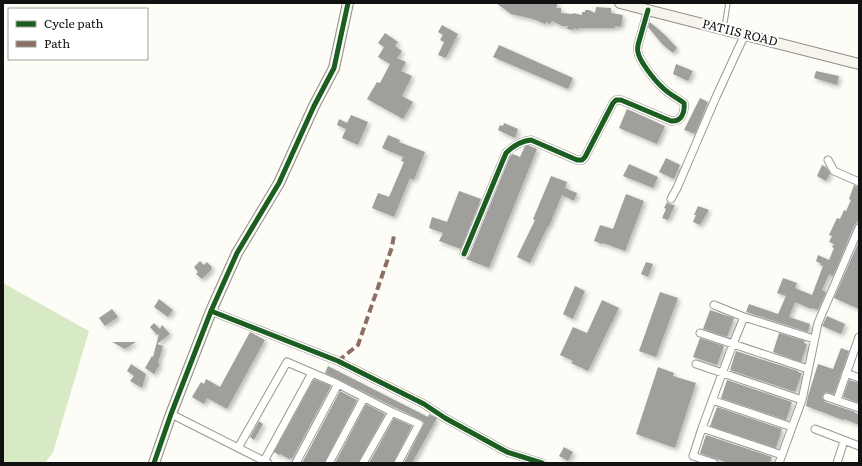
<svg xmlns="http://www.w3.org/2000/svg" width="862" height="466" viewBox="0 0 862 466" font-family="Literata,serif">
  <defs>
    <filter id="shadow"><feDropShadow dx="2.5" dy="2.5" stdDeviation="2" flood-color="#0004"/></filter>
  </defs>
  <rect width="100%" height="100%" fill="#fdfcf7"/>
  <path fill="#d8eac5" d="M3,283L89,331L53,452L45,463H3Z"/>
  <path fill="#a19f9c" filter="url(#shadow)" d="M496,3H558L556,8H561V13L573,14V13L582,15V12H585V10H589L595,13L596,7L611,8V13L623,15L621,27L615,26V28H579L578,30L574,28L573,30L567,29L568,26H562L552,21L550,24L546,22L545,24L533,19L511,14Z
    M650,22L665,35L677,48L673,53L663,45L648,27Z
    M442,25L458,34L446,58L438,55L444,42L440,40L443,35L438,32Z
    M385,33L398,42L395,46L402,51L397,58L406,62L401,71L412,76L402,96L413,102L403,119L367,99L377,82L380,83L390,64L378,57L384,47L378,43Z
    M499,45L573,78L568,89L493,57Z
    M676,64L693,71L688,81L673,74Z
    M816,71L839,76L837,85L814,78Z
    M700,98L708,102L695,134L684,130Z
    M627,109L665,126L657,144L619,128Z
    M351,115L368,122L358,145L342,138L346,129L337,125L339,119L347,123Z
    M504,123L518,129L515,138L498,130L500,125L503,126Z
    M388,135L400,140L399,142L425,152L414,180L410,178L394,217L372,208L378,193L389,197L404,162L401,161L403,157L382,148Z
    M528,145L537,149L489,268L466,259L469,256L510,156L513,154L520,157L525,146Z
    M666,158L680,165L674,179L659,172Z
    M629,164L658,177L653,188L623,176Z
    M822,165L826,167L830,173L826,181L817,176Z
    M551,176L567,182L565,188L577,193L574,201L562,195L549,226H548L530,263L517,257L535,220L533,219Z
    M854,185L859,187V219L854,226L833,276L829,274L822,290L826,292L818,310L811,308V309L795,302L789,317L810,324L808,332L746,312L749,304L778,314L786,296L777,293L783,278L797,283L795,288L812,295L823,266L820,265L821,264L816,261L818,255L829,260L834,248L832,247L834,244L829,242L832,236L829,235L837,218L840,219L844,210L846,211L851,200L849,199Z
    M459,191L481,199L461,249L439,241L443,233L429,228L432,217L447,222Z
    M626,194L644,201L625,251L603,243L602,244L594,241L600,225L613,229Z
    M667,202L669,204L675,205L668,220L662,218L666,209L664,208Z
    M698,206L709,210L700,225L693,222L696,215H694Z
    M859,241V309L834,298Z
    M200,261L204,265L207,262L212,267L211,268L212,269L202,279L196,274L198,272L194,267Z
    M646,262L653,264L648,277L641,274Z
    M575,286L585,291L573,319L563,314Z
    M660,292L678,298L656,357L639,351Z
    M159,299L173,310L168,317L154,307Z
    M602,300L619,308L588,371L571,363L573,361L560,355L573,327L587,333Z
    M112,309L118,317L105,326L99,318Z
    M710,310L734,318L727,337L703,329Z
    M827,316L845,324L841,334L822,326Z
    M154,323L160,329L162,325L170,334L157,344L163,346L158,363L160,364L154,374L145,368L152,356L153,357L159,334L157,335L150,327Z
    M250,332L265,340L227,409L207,398L204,404L192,397L201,382L204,384L206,379L220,387Z
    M779,333L805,341L804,343L807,344L801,362L773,352Z
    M700,338L724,346L717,365L693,357Z
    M112,342H136L125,349Z
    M841,348L849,351L834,394L826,392L822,395V398L825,402L855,412V413L859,414V425L844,419L843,420L835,417L806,406L808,396L818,364L833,369Z
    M736,351L798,371V372L802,373L795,392L730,370Z
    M131,364L146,374L142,388L130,381L134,376L127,371Z
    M328,366L428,417L429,414L437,418L412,463H404L423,426L424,423L423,421L394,407L340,380L325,373Z
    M658,367L674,373L673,376L696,383L675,448L636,434Z
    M314,379L331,386L292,459L290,458L289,459L280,454L279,455L274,452Z
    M727,380L792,402L786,420L721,398Z
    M849,380L859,383V403L843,397Z
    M340,391L357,400L324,463H302Z
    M366,404L385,414L358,463H335Z
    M717,407L782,429L776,448L710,426Z
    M394,418L412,426L393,463H369Z
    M259,421L263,424L254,440L250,437Z
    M706,435L772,457L770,463H728L700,453Z
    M564,447L573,452L568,461L559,456Z"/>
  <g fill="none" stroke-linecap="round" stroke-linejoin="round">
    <g stroke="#979795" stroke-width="5.5">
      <path id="lane" d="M724,28L728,3"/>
    </g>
    <g stroke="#979795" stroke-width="9">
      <path id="street" d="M828,160L834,171L859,182
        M671,199L677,188L716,97L745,34
        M464,254L506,153C513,146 521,141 531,140L577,160H582L585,157L613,103L616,100H621L671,121C682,122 685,112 684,103C677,98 669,94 663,88C656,82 639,61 638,52C637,51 638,46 638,45L648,10
        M714,305L744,317L733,344L702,428L693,456L714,463
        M211,311L338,361L424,404L445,418L507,452L542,463
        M744,317L814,339
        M700,333L808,369
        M696,364L802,400
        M846,373L859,378
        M827,397L859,408
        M712,400L792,427
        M837,400L859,337
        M171,414L268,463
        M702,428L782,455
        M815,429L859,446
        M238,448L287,362L338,384L392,412L419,424L398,463
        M264,461L312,373
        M296,463L338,384
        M329,463L364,398
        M363,463L392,412
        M779,463L802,400L818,323L859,228
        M837,463L844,441"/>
    </g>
    <g stroke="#8e8d8b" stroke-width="12">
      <path id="secondary" d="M620,3L859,64
        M154,463L171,414L211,311L237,253L279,183L314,106L334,68L348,3"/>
    </g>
    <use href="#lane" stroke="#fffffe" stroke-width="3.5"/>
    <use href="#street" stroke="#fffffe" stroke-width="7"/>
    <use href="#secondary" stroke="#f6f4eb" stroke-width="10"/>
    <path stroke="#8d6e63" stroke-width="4" stroke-dasharray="8 4" stroke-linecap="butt" d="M338,361L358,345L392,247L394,235"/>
    <g stroke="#fff" stroke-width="8">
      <path id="cycleway" d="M464,254L506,153C513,146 521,141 531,140L577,160H582L585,157L613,103L616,100H621L671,121C682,122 685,112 684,103C677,98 669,94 663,88C656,82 639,61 638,52C637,51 638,46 638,45L648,10
        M211,311L338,361L424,404L445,418L507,452L542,463
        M154,463L171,414L211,311L237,253L279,183L314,106L334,68L348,3"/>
    </g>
    <use href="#cycleway" stroke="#1b5e20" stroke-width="5"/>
  </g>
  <g text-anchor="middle" stroke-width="4" stroke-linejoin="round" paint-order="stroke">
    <g font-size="12" fill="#111" stroke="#fff">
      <text transform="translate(740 33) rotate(14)" y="4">PATIIS ROAD</text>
    </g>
  </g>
  <rect width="862" height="466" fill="none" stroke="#111111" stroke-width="8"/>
  <rect x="8" y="8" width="140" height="52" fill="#ffffff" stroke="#a0a0a0"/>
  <rect x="16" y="21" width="20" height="6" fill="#1b5e20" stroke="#a0a0a0"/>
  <text x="44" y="28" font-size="12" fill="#111111">Cycle path</text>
  <rect x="16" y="41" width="20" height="6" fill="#8d6e63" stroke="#a0a0a0"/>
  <text x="44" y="48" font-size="12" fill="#111111">Path</text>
</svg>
